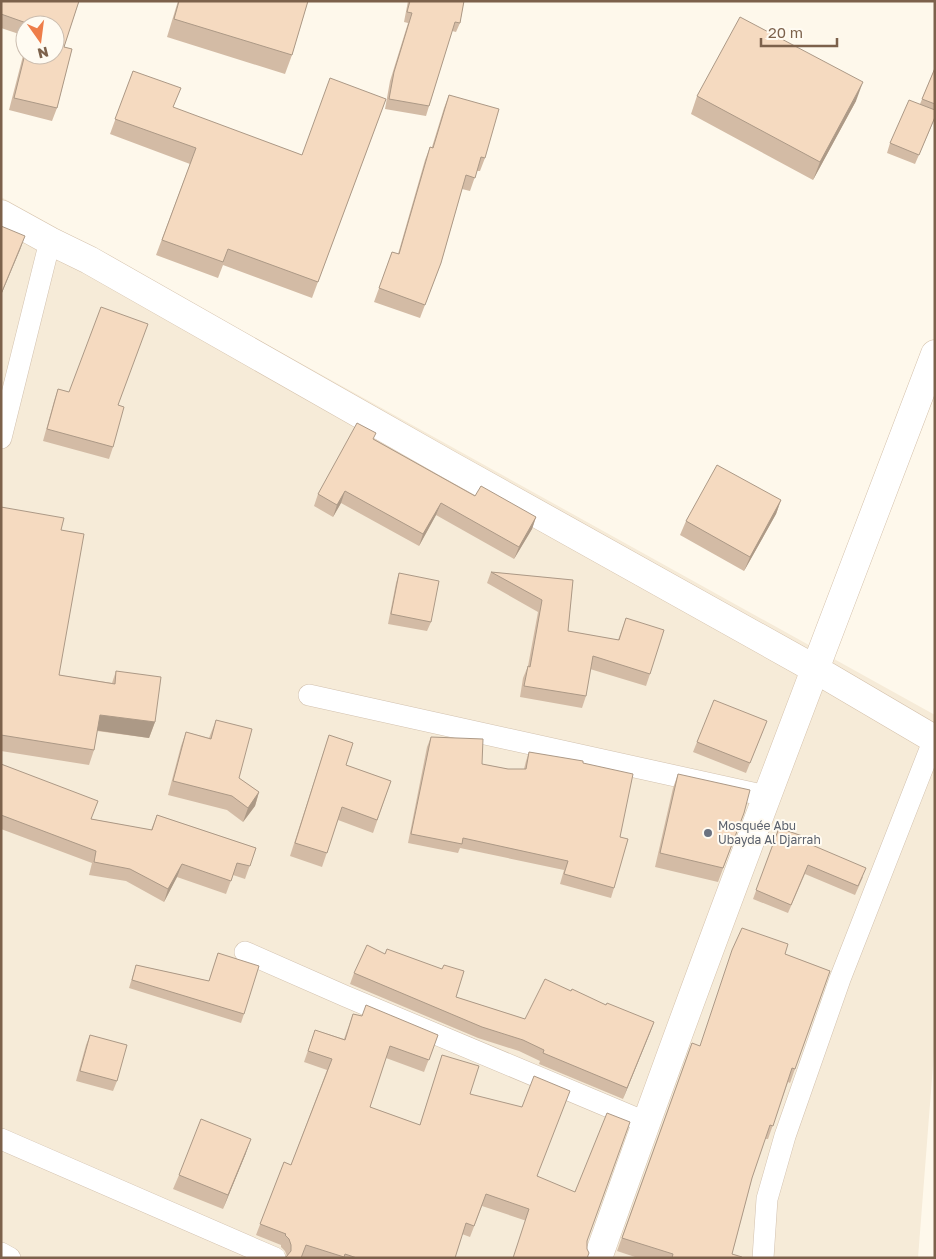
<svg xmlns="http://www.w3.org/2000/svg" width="936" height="1259" viewBox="0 0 936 1259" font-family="'Golos Text',sans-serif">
  <rect width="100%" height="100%" fill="#fef8eb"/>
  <path fill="#f6ebd8" d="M1,197L935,715V1040L918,1258H1Z"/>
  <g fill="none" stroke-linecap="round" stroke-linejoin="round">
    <g stroke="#d2c1ae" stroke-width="22">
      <path id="street" d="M1,438L50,241
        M309,695L766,796
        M245,952L345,996L645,1122
        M1,1139L275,1258
        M1,1253L10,1258
        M763,1258L767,1199L785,1136L840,979L934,739"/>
    </g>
    <g stroke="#d5c2ac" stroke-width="29">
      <path id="secondary" d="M1,214L50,241L89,260L448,464L815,669L934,739
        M598,1258C705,954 821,654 935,354"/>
    </g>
    <use href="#street" stroke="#fff" stroke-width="21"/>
    <use href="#secondary" stroke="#fff" stroke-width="28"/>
  </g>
  <path fill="#d3bba5" d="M1,1H79L64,47L72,49L57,108L52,121L9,110L25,48V55H55V25H25V36L1,28Z
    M178,1H308L292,55L285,74L167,37Z
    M408,1H464L460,23L456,32L452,31L426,116L385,109L390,81L408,23L404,22Z
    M935,68V118L915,164L887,153L890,143L920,104Z
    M133,71L173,108L302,155L386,99L312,298L223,265L218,278L156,255L190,164L110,134Z
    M449,95L485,158L480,171H477L470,191L462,189L441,263L420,318L374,302L392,252L398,254L425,160L430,147H432L444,108Z
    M697,96L856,101L813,180L691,114Z
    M58,389L118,405L113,447L109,459L43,441L54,401Z
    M374,439L475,496L536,517L532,529L514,559L436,515L419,546L341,503L333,517L314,506L318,494Z
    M781,500L776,514L744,571L680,535L686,521Z
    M1,507L61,530L59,675L112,683L116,671L155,722L149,738L97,731L94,750L89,765L1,751Z
    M491,572L573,580L568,631L618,640L626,618L650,674L646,686L590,669L586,696L582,708L520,697L523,678L528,666L538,612L487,583Z
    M399,573L431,622L427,631L388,624L396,583Z
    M216,720L239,778L259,792L255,806L243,822L227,810L168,795L181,746L186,732L209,738Z
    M763,731L746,773L693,752L697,742Z
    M329,735L346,765L391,781L373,833L338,820L322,867L290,856Z
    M431,737L482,764L508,769H524L526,761L529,752L583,763L620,837L614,888L611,898L560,884L564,870L460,848L458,853L408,843L427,747Z
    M1,764L92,819L151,830L157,815L256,848L245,879L233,875L226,894L177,877L164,902L126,881L89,875L92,863L1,829Z
    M678,774L744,813L718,882L655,867L673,788Z
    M779,828L812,845L863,877L855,895L805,874L788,913L753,899Z
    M218,953L244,1014L241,1023L129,988L136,965L209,981Z
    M385,954L456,997L525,1019L571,991L606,1005L654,1022L623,1099L539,1064L540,1061L519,1051L478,1038L350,984L354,973Z
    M785,954L830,971L790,1083L788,1082L768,1139H765L752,1178L732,1254L742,1258H638L617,1251L692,1043L700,1046Z
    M353,1014L438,1035L424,1072L386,1058L370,1107L420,1125L442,1055L470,1094L538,1176L587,1241L482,1206L470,1237L462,1234L455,1258H305L302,1257H286L287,1256L285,1251L281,1247V1245L256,1235L284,1162L291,1165L327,1070L304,1062L315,1030L344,1039Z
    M90,1035L117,1081L113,1091L76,1081L86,1045Z
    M246,1153L223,1209L173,1189L179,1175Z"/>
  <path fill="#ac9986" d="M863,82L856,101L813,180L820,162Z
    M25,236L20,250L1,295V294Z
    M345,491L341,503L333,517L337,505Z
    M781,500L776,514L744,571L750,557Z
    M441,503L436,515L419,546L423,534Z
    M536,517L532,529L514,559L519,547Z
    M100,715L155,722L149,738L94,730Z
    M259,792L255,806L243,822L248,808Z
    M182,864L177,877L164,902L168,889Z
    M654,1022L650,1033L623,1099L627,1088Z
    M251,1139L246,1153L223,1209L228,1195Z"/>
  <path fill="#f5dac0" stroke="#ac9986" d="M1,1H79L64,47L72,49L57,108L14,98L25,54V55H55V25H32L1,14Z
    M179,1H308L292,55L174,19Z
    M410,1H464L460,23L455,22L429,106L389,99L394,72L412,13L407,12Z
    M740,17L863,82L820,162L697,96Z
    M935,68V104L922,99Z
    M133,71L181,88L173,107L302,155L330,78L386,99L318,282L228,249L223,262L162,240L196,148L115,119Z
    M449,95L499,109L485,158L481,157L475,178L466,175L441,263L425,305L379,288L392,252L399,254L430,147L433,148Z
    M909,100L935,110V117L919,155L890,143Z
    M1,226L25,236L1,294Z
    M101,307L148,324L118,405L124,407L113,447L47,429L58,389L69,392Z
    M357,423L376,433L373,439L475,496L481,486L536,517L519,547L441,503L423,534L345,491L337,505L318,494Z
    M717,465L781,500L750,557L686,521Z
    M1,507L64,518L61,530L84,534L59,675L115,684L116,671L161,677L155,722L100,715L94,750L1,735Z
    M491,572L573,580L568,631L619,640L626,618L664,630L650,674L593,656L586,696L524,686L528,666L530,667L542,600Z
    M399,573L439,581L431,622L391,614Z
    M714,700L767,721L750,763L697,742Z
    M216,720L252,729L239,778L259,792L248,808L232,796L173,781L186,732L211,739Z
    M329,735L353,743L346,765L391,781L377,820L342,807L327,853L295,843Z
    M431,737L483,739L482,764L508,769H526L529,752L583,761V763L633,774L620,837L628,839L614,888L564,874L568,861L463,838L462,844L411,834Z
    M1,764L98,801L91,819L152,830L157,815L256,848L250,866L237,863L231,881L182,864L168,889L130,869L94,862L96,851L1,815Z
    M678,774L750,790L744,813L723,868L660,853Z
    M779,828L814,840L812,845L866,868L858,886L808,865L791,905L756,890Z
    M742,928L788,944L785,954L830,971L795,1069L792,1068L773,1126L770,1125L752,1178L732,1254L742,1257V1258H672L673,1254L622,1238L692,1043L700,1046L732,950Z
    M367,945L385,954L387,949L442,969L444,965L464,971L456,997L525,1019L545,979L571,991L572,989L606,1005L607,1003L654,1022L627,1088L543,1053L544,1050L523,1040L482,1027L354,973Z
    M218,953L259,966L244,1014L132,980L136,965L209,981Z
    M366,1005L438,1035L429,1060L390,1046L370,1107L420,1125L442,1055L479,1066L470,1094L522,1107L534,1076L570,1091L537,1176L575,1192L607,1113L630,1122L587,1241V1249L589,1253L587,1258H513L529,1209L486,1194L474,1226L466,1223L455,1258H357L345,1254L344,1257L306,1245L301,1258H284L286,1257L291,1251V1245L289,1239L285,1235L286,1234L260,1224L284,1162L291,1165L332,1059L308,1051L315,1030L345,1040L353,1014L362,1016Z
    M90,1035L127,1045L117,1081L80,1071Z
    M201,1119L251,1139L228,1195L179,1175Z"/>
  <circle fill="#6b7280" stroke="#fffbf2" stroke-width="2" cx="708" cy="833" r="5"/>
  <g text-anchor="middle" stroke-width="4" stroke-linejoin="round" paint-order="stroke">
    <g font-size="12" fill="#5b616d" stroke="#fffbf2" text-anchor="start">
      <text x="718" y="830">Mosquée Abu<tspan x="718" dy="14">Ubayda Al Djarrah</tspan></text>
    </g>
  </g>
  <rect width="936" height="1259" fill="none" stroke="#7c614b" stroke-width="5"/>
  <g transform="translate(40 40) rotate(166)"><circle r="24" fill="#fffbf2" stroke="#cbbdaf"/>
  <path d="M0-4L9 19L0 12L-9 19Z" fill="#ee7d49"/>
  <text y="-8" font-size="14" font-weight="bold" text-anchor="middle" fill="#7c614b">N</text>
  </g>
  <path d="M761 38v8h76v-8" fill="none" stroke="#7c614b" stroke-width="2.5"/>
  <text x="768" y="38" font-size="15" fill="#7c614b" stroke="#fffbf2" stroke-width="4" paint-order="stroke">20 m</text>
</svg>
